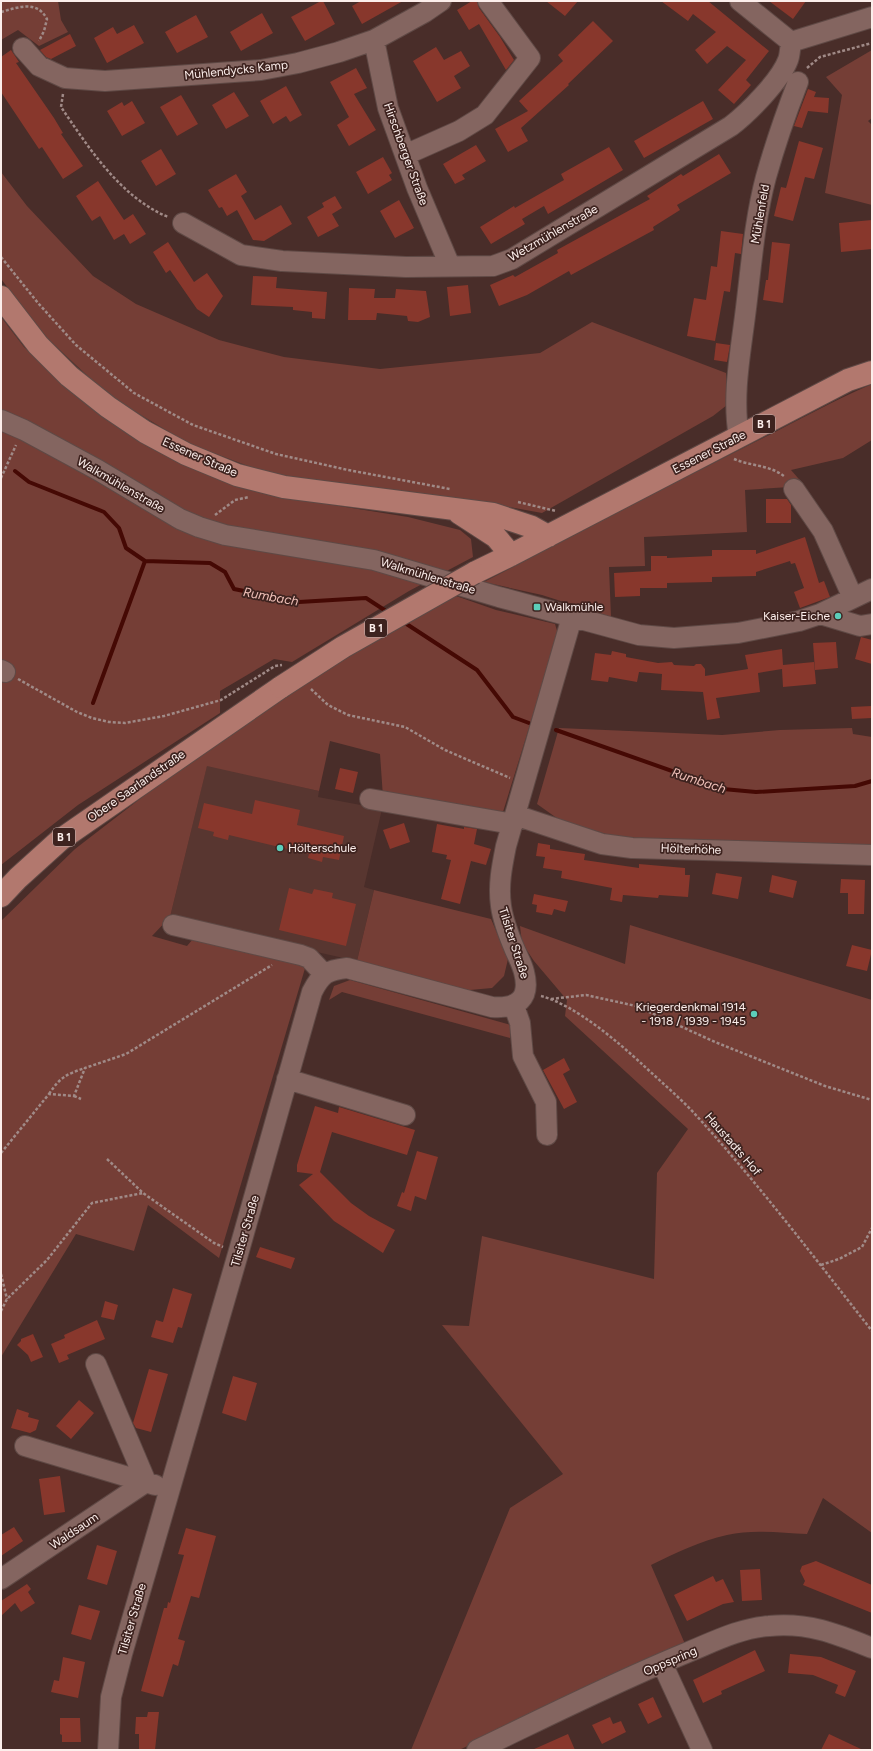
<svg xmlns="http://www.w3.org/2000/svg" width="873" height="1751" viewBox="0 0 873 1751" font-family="Figtree,sans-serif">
  <rect width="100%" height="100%" fill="#492d29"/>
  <path fill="#583630" d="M207,765L319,791L318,797L382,809L364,887L374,890L357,961L192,924L170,917Z"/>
  <path fill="#753e36" d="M1,1H58L61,20L68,32L39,46L18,30L1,40Z
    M872,50V118L868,121L872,125V205L825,193L842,95L826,77Z
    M1,172L27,206L93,276L136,304L219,340L284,357L380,369L540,353L592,322L726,373L727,405L713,416L542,513L471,500L269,474L187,443L108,395L47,338L1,279Z
    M1,317L24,347L105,417L271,495L408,517L460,530L471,539L473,557L409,591L292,662L274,659L220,691V713L78,805L1,865V685L4,679L1,663Z
    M872,384V440L843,458L791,470L805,486L745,490L747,532L644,537L645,566L609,567L611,617L542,595L484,582C574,535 664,488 755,442C794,423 832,401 872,384Z
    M456,596L496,610L555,624L558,634L502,815L383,797L380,754L330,741L319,791L207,766L170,917L152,936L187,946L193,939L306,965L219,1258L148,1205L134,1251L76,1234L1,1357V921L75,849L180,768L290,693L371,643Z
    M559,728L722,735L780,730L852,728L853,734L872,737V848L620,838L561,821L537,804Z
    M374,890L491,919L508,959L504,976L492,988L459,991L357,961Z
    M630,925L872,1000V1533L823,1498L807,1534C781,1533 753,1529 727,1535C700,1541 676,1553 651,1565L685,1644L459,1750H411L510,1508L563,1474L442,1325L469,1326L482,1236L654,1279L657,1173L688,1129L565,1016L567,1000L534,961L522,943L520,926L625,964Z
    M350,980L511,1025L510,1038L342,992L329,1000L334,986Z"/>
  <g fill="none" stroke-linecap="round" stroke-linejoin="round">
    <path stroke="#450904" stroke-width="4" d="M15,471L29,482L104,512L119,528L126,548L145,561L210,563L225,572L234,589L299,602L366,598L389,613
      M402,621L477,670L513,717L529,723
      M93,703L145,561
      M556,730L723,789L756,792L855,786L872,781"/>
  </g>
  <path fill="#88372c" d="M321,1H323L335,24L305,41L291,17Z
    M361,1H403L362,24L352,6Z
    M472,1H477L479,8L500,37L514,60L506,70L479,24L469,30L457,10Z
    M546,1H578L565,16Z
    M661,1H708L769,51L746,80L751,85L734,104L718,90L746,60L727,46L707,64L695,50L716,32L693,14L688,21Z
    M769,1H806L793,19Z
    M262,13L273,33L241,51L230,32Z
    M196,15L208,37L177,53L165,32Z
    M593,21L613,41L568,84L569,85L521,128L528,141L508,152L495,129L528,111L519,101L563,61L558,55Z
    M134,25L144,43L107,63L94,38L113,27L117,34Z
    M70,34L76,46L51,59L46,57L40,50Z
    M436,47L444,60L461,51L470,66L454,76L461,88L437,102L413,61Z
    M11,50L19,62L16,63L54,118L63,133L61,134L83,166L63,179L42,147L39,149L1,92V57Z
    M356,68L367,88L354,94L376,130L349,146L337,125L349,117L330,82Z
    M286,86L302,115L290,122L286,116L273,124L260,101Z
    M808,89L816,92L814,97L829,98L828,113L808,111L802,128L794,126Z
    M234,92L249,116L226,129L212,105Z
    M181,95L198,124L177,136L160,107Z
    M132,101L145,123L122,136L107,111L122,102L124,106Z
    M703,101L713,119L644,158L634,141Z
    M799,141L823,148L814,179L805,177L793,221L774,216L781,187L786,188Z
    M476,145L486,161L462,175L465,179L455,184L443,164Z
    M609,147L623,170L548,214L544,206L522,219L525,224L491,244L480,227L514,206L515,208L564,180L561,174Z
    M161,149L176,174L156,186L141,161Z
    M719,154L731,173L677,205L680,210L653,227L654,230L571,275L569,271L527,295L499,306L490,285L513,275L515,277L558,253L557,250L650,199L647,196L681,174L683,176Z
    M383,157L392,173L389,175L392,180L368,194L356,172Z
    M236,174L247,192L241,196L255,220L281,205L292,224L264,241L253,240L237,210L227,216L222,207L219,208L208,190Z
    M98,181L124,220L133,214L146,234L130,244L124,234L114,240L100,216L92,221L76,196Z
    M335,196L342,208L332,214L339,226L318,237L307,217L324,207L322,203Z
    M399,200L414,228L395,238L380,211Z
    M872,220V249L841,252L839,223Z
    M721,231L743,234L741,254L735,253L730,292L724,291L715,341L687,336L694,298L706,300L711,266L717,267Z
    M168,242L194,282L207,273L223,296L209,317L197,309L170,270L166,273L153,252Z
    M772,242L790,244L783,303L763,300L766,280H768Z
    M253,276L277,277L276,288L327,292L325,319L312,318V312L293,310V307L251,305Z
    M468,285L471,313L450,316L447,287Z
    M349,288L375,289L374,298H395L396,289L426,291L430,317L418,322L408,321L407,316L377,313L376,320H348Z
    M716,343L730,345L727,362L714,360Z
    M766,499H787L791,505V523H766Z
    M805,537L819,583L824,581L830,597L800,608L794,592L804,588L795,563L791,564L790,561L756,572V576L712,577V582L667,583V588H640V596L615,597L614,573L651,571V556H667V558L712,556V550H756V554Z
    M861,637L872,640V664L855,659Z
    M836,642L838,668L815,670L813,643Z
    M782,649L783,665L814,662L816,684L783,687L782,669L758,673L760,692L716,698L720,718L707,720L703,692L661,690L662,674L639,672L637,682L609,677L608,682L591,680L595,653L611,655L612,651L626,654V657L658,663L672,662L674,665L694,666L696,664H701L705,669V676L748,669L745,655Z
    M872,706V718L852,719L851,707Z
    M340,768L358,772L353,793L335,789Z
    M255,800L300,810L297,825L344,836L339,860L323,857L322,862L308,858L309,854L229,835L228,840L224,839L213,836L214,832L198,828L204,803L252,814Z
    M404,823L410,842L390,849L383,830Z
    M437,824L464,829V827L477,829L474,844L491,849L486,865L471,861L460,904L441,899L451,860L446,859L447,855L432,852Z
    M538,843L550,845V849L585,854L584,860L639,868V864L685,868V875H690L688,897L659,895L658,898L623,895L622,902L610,900L612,888L561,878L562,871L543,868L545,857L536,856Z
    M716,873L742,877L738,899L712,894Z
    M772,875L797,881L793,898L769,892Z
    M841,879L865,880L864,914H848V893H840Z
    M289,888L312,894L314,889L333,893L332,898L356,904L346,946L279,930Z
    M534,894L568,901L565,912L554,909L552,915L536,912L537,905L532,904Z
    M852,945L872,950L867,971L846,966Z
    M564,1058L570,1070L563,1074L577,1102L564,1109L543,1070Z
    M315,1106L338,1113L339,1107L415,1130L407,1155L332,1132L320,1172L351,1203L369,1216L395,1230L383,1253L334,1221L299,1185L313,1174L297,1172V1165Z
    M417,1151L438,1157L426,1200L415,1196L411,1211L397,1206L402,1192L404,1193Z
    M260,1247L295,1258L291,1269L256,1257Z
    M173,1288L192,1294L182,1328L178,1327L173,1343L151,1337L156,1320L163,1322Z
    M105,1301L118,1305L114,1320L101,1317Z
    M97,1320L105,1339L67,1355L69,1359L59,1363L51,1344L65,1338L64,1335Z
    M33,1334L43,1357L31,1362L28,1355L17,1345L21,1341V1339Z
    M149,1369L168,1374L151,1432L136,1428L133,1423Z
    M233,1376L257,1383L246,1421L222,1413Z
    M79,1400L94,1413L71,1439L56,1426Z
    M17,1409L29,1413L28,1417L39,1420L36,1430L30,1433L11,1428Z
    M60,1476L65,1512L44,1515L39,1479Z
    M14,1527L23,1541L1,1556V1535Z
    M186,1528L216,1536L199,1598L191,1596L178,1639L185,1641L178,1666L173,1664L163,1697L141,1691L164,1608H167L168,1602L170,1603L184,1555L178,1554Z
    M97,1545L117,1551L107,1585L87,1579Z
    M816,1561L872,1585V1613L803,1585L805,1581L800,1571L802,1566Z
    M760,1569L762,1600L742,1601L740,1570Z
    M713,1576L716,1582L723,1579L734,1602L723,1604L687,1621L674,1595Z
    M27,1584L31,1589L28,1592L35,1603L21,1612L15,1603L1,1616V1601Z
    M79,1605L100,1611L91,1640L71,1634Z
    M755,1650L765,1671L721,1691L722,1694L703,1703L693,1680Z
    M790,1654L821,1657L856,1671L845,1697L835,1693L838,1685L813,1675L788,1673Z
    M63,1657L85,1662L78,1698L51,1692L54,1680L59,1681Z
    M653,1697L662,1717L648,1724L638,1704Z
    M148,1712H159L155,1750H139V1734H135L136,1717H147Z
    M610,1717L613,1724L621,1721L626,1732L602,1744L592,1725Z
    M60,1718H80L81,1742H62V1735L60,1734Z
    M568,1734L575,1750H532Z
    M829,1734L863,1750H821Z"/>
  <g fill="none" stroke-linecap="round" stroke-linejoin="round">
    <g stroke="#5f4945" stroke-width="22">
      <path id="minor" d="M740,1L791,42
        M374,40L388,108L417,188L450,266
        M791,42L872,17
        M23,48L39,66L65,78L105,81L261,70L298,63L339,52L374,40L425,12L441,1
        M405,155L459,131L485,115L530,58L488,1
        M183,223L241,255L282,261L406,267L493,266L512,259L731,126C748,113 780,81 788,60C790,55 790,48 791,42
        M1,420L24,430L98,470L180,519L199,527L225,535L374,560L499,597L639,635L674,638L738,633L799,621L820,614L872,589
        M739,437C732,397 740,356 745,316C751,270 754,222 766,177C775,145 786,113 798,82
        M794,489L823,531L853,598
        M820,614L860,626L872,624
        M1,670L5,672
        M370,799L513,824
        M515,815L602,844L632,848L872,855
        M173,925L301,955L309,958L324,974
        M514,1006L520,1023L523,1056L546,1102L547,1135
        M287,1079L405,1115
        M25,1446L155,1485
        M1,1579L146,1482L96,1364
        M662,1663L702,1750
        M108,1750L111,1697L122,1654L238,1254L312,992C321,974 327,970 347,968L492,1007C517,1009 531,999 524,972C522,964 518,957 515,950C509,936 503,921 501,906C498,885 502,866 506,846L572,617
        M477,1750C546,1717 615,1682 686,1653C713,1642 740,1628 769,1626C808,1622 837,1634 872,1648"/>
    </g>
    <g stroke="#5f4945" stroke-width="24">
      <path id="major" d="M1,297L38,345L69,376L108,407L145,432L186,454L237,475L284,487L493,514L532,527L548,536
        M459,513L496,537L511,555
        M474,573L511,555L848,380L872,372
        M1,896L18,878L60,840L281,687"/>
    </g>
    <path stroke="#a08a87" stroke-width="2.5" stroke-dasharray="3 2" stroke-linecap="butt" d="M1,12C19,7 37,0 47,19L44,31L39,41
      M807,68L820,57L872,43
      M63,94L61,107C89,148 120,197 168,217
      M1,257L38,303L76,345L134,393L193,425L276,454L348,470L450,489
      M734,459C750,466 771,465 785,477
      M1,478L16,445
      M518,502L556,511
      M215,515L235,500L249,497
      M18,679L77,712L92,718L109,722L125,723L164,716L221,700L275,666L282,665
      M311,689L328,705L348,715L405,727L445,750L510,778
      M541,996C575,1005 617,1041 643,1065C660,1081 678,1096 694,1113C757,1182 814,1257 872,1331
      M551,999L586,995L636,1006L715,1042L825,1086L872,1100
      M49,1094C60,1077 67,1074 85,1068
      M74,1096L81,1099
      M1,1153L49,1094L74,1096L85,1068L126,1054L272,965
      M107,1159L143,1193L214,1243L223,1247
      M821,1265L839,1259L862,1247L872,1228
      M1,1274L7,1299
      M1,1311L7,1299L47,1260L92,1203L143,1193"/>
    <use href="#minor" stroke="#846560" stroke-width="20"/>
    <use href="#major" stroke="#b2786e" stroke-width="22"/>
    <g stroke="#5f4945" stroke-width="24" stroke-linecap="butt">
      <path id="major-bridge" d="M281,687L343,647L474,573"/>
    </g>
    <use href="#major-bridge" stroke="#b2786e" stroke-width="22"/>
  </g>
  <g fill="#5cceba" stroke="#3e231f" stroke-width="1.5">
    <rect x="533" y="603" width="8" height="8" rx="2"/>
    <circle cx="838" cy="616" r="4"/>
    <circle cx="280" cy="848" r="4"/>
    <circle cx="754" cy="1014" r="4"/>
  </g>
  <g text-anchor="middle" stroke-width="3.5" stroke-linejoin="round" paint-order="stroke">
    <g fill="#3e231f" stroke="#c3b1ae" stroke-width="1">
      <rect x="753" y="415" width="22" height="18" rx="3"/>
      <rect x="365" y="619" width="22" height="18" rx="3"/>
      <rect x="53" y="828" width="22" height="18" rx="3"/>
    </g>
    <g font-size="11" font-weight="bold" fill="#fceeeb">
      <text x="764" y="428">B 1</text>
      <text x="376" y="632">B 1</text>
      <text x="64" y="841">B 1</text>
    </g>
    <g font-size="12" fill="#fceeeb" stroke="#3e231f">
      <text transform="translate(236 70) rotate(-6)" y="4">Mühlendycks Kamp</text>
      <text transform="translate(406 154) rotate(70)" y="4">Hirschberger Straße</text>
      <text transform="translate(760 214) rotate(-80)" y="4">Mühlenfeld</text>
      <text transform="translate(553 233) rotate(-30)" y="4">Wetzmühlenstraße</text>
      <text transform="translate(709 452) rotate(-27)" y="4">Essener Straße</text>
      <text transform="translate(200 457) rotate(24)" y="4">Essener Straße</text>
      <text transform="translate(121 485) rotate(30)" y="4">Walkmühlenstraße</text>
      <text transform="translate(428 576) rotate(17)" y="4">Walkmühlenstraße</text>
      <text transform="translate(136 786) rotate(-35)" y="4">Obere Saarlandstraße</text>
      <text transform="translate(691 849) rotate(2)" y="4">Hölterhöhe</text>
      <text transform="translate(514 943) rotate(72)" y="4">Tilsiter Straße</text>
      <text transform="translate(733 1144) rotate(49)" y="4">Haustadts Hof</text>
      <text transform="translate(245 1231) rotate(-74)" y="4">Tilsiter Straße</text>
      <text transform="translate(74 1531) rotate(-34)" y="4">Waldsaum</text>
      <text transform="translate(132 1619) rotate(-74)" y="4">Tilsiter Straße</text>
      <text transform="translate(670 1661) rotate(-23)" y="4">Oppspring</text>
    </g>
    <g font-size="12" fill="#fceeeb" stroke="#3e231f" text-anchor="start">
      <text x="545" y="611">Walkmühle</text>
      <text x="830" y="620" text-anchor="end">Kaiser-Eiche</text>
      <text x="288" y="852">Hölterschule</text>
      <text x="746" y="1011" text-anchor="end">Kriegerdenkmal 1914<tspan x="746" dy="14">- 1918 / 1939 - 1945</tspan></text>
    </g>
    <g font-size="13" font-style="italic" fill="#efbfb7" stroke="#3e231f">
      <text transform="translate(271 596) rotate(10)" y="5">Rumbach</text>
      <text transform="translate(699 780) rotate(18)" y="5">Rumbach</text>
    </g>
  </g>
  <rect width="873" height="1751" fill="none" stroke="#fceeeb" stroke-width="4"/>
</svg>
